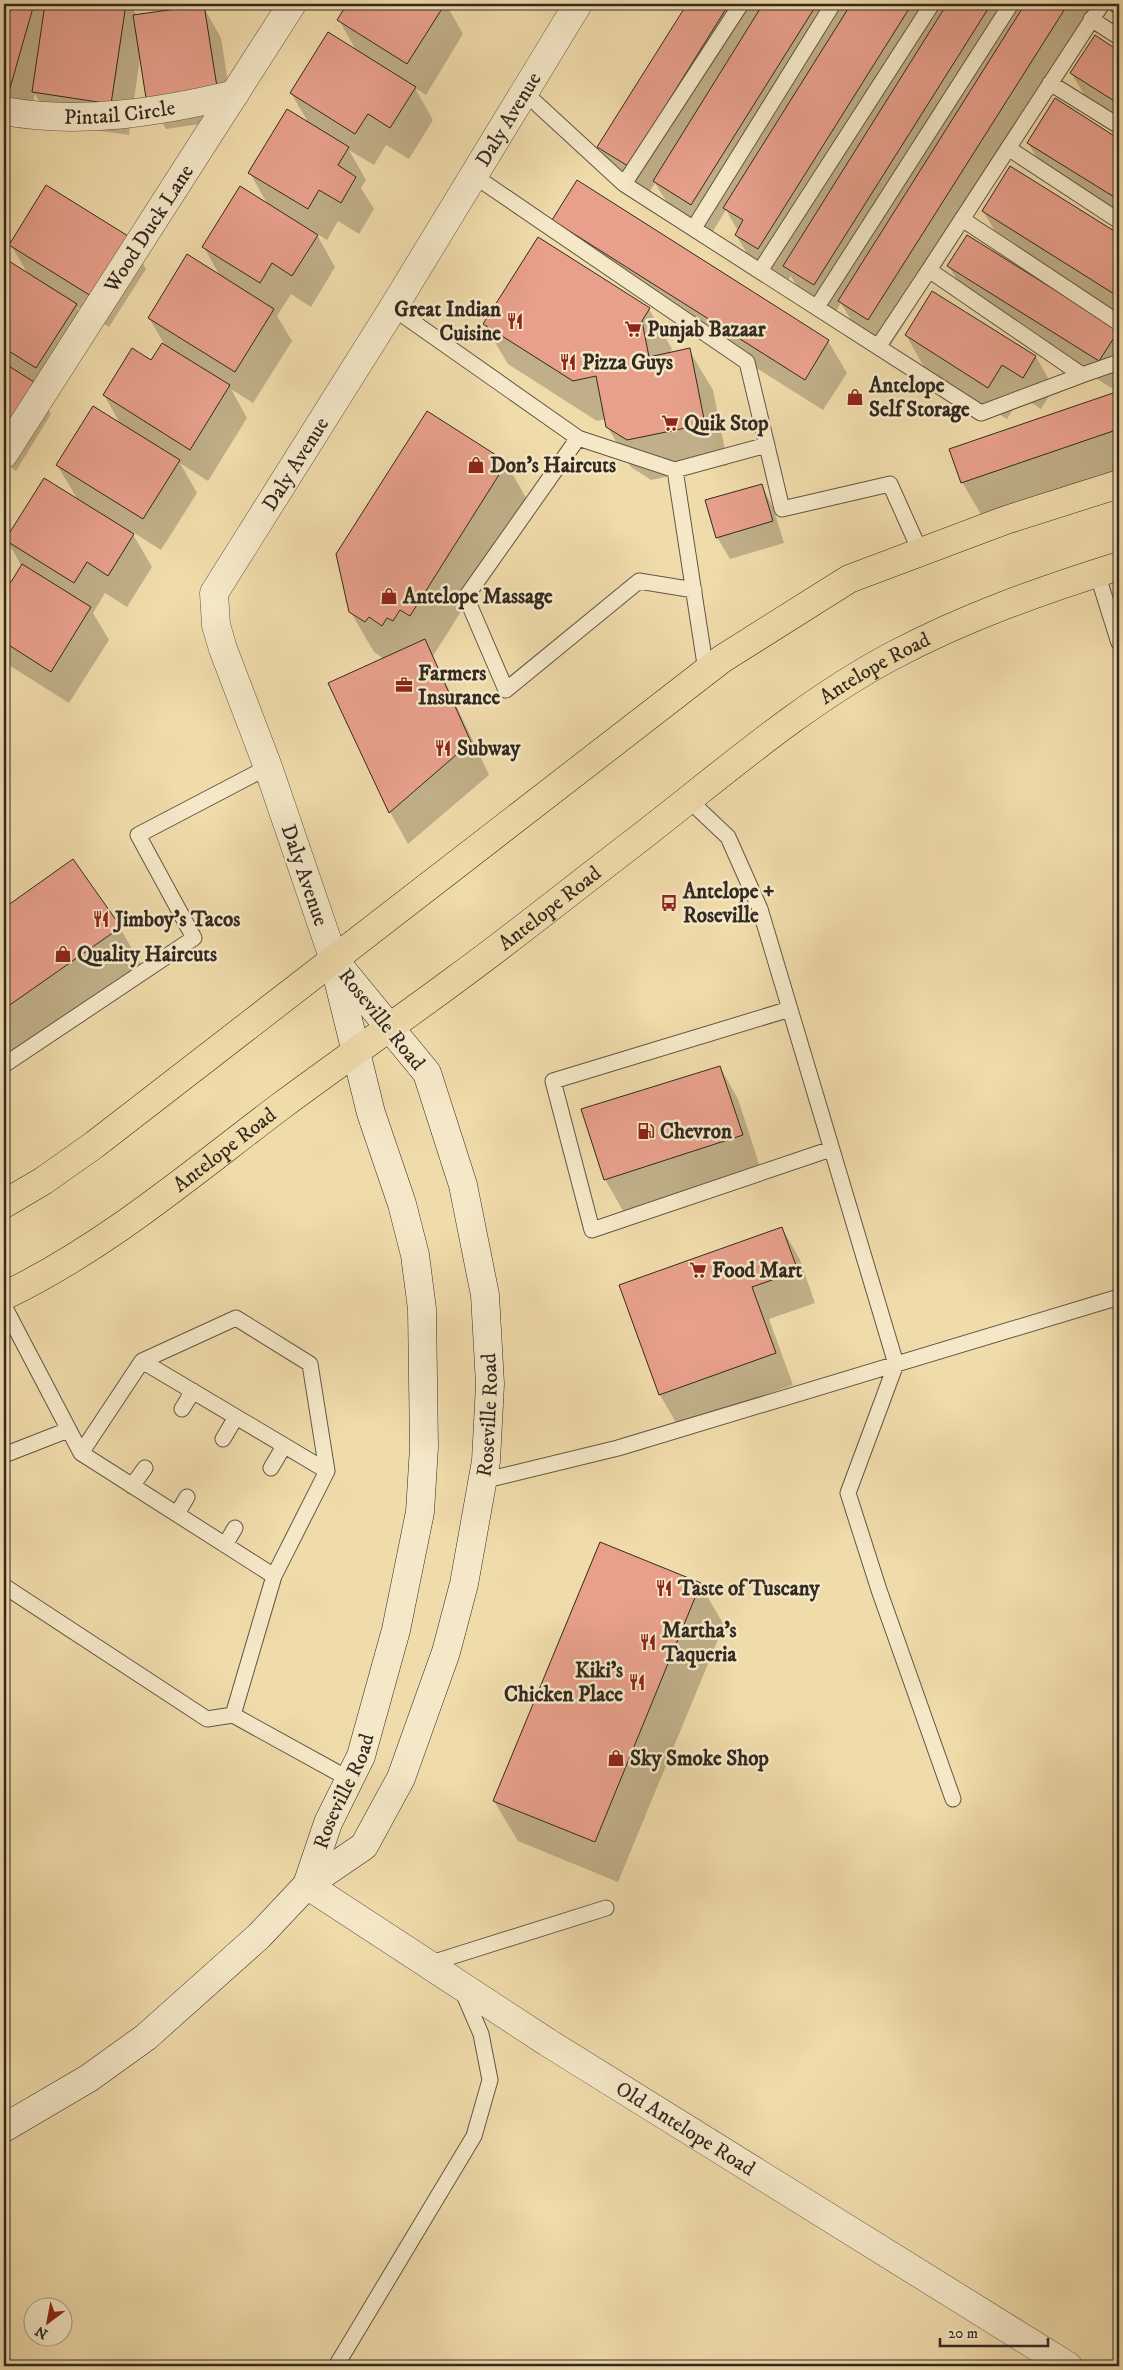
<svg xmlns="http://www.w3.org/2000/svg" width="1123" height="2370" viewBox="0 0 1123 2370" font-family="'IM FELL DW Pica',serif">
  <rect width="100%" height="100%" fill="#f0dbab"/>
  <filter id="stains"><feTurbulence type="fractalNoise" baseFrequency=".004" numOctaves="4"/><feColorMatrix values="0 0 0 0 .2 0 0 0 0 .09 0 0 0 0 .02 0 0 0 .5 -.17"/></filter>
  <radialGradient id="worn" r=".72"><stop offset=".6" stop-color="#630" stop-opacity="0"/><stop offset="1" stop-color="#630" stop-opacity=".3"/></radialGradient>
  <path fill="#0003" d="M4,4H44L46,7L47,4H130L137,16L203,6L221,38L234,119L166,129L147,97L140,57L129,135L52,124L35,94L26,126L4,120Z
    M349,4H446L463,34L426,95L415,88L433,120L409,159L386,145L374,165L349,150L366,180L361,188L374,209L359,234L338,221L327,240L316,233L335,267L311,307L291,294L277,316L292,341L253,403L231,389L247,418L208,481L180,463L197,493L161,550L131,531L152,567L127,607L105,593L93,613L109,640L69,703L4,662V579L11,584L22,567L7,540L78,500L57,465L121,425L104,395L152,361L166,347L149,318L220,276L204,247L268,205L250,173L309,124L291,93L357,52L339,20Z
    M688,4H1106L887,351L858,332L841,303L833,316L803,298L791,276L782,289L760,275L736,235L738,231L726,210L710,236L673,212L655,183L646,197L617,179L599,147Z
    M1115,4H1119V24L1111,10Z
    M1095,37L1119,52V124L1090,105L1072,74Z
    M1055,100L1119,140V220L1047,174L1028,143Z
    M1011,168L1119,235V317L1002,243L983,211Z
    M577,182L828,341L847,373L823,410L572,252L554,220Z
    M127,237L146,269L109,327L77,307L94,337L36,387L51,414L16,471L4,463V259L28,274L11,245Z
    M949,266L1118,330V392L967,298Z
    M649,309L672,349L669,354L689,350L713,390L728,465L651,480L631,467L607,426L606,419L597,421L508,364L484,324Z
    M906,335L1036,357L1054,388L1041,409L1021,396L1007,419L924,367Z
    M1119,392V477L986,523L962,482L951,449Z
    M506,463L529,503L433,656L489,775L408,844L390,812L330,684L384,659L374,652L350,611Z
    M761,485L773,507L784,543L730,559L717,537Z
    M73,861L120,928L143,968L4,1066V909Z
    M720,1067L738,1099L760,1167L623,1211L605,1179Z
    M782,1228L800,1260L815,1303L769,1319L793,1385L678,1426L660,1395Z
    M600,1543L700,1584L724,1625L618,1882L518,1841L494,1801Z"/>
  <path fill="#e8a08b" stroke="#322920" d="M4,4H34L8,95L4,94Z
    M45,4H126L111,104L32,92Z
    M347,4H445L407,64L337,20Z
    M687,4H729L628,166L597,147Z
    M763,4H817L691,205L653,181Z
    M851,4H912L758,249L735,235L743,220L723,208Z
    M947,4H991L814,285L783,266Z
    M1025,4H1068L868,320L838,301Z
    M1113,4H1119V16L1110,10Z
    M204,5L217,87L146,98L133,15Z
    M328,32L416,87L390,128L368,114L355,134L290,93Z
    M1095,35L1119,51V104L1070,73Z
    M1055,98L1119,139V200L1027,143Z
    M287,109L349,147L338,165L356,177L341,203L319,190L308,209L248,173Z
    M1010,166L1119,234V297L982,211Z
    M577,180L829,340L805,380L552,220Z
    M46,185L128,236L91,296L9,245Z
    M240,186L318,235L292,276L272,263L260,283L202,247Z
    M967,235L1119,330L1099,361L947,266Z
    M538,237L650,308L642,321L649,357L690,348L705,424L627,440L606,427L596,376L573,381L483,324Z
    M187,254L274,309L235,372L148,318Z
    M4,258L77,304L36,368L4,348Z
    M932,291L1036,356L1023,378L1002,365L988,388L905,335Z
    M162,343L230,385L190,450L103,395L132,348L151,360Z
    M4,363L34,382L4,430Z
    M1119,391V429L961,483L949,449Z
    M93,406L180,460L143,519L56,465Z
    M427,411L507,462L410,616L400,610L393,621L387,618L382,626L369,617L365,622L349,612L336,554Z
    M44,478L134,534L108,576L87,562L74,583L5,540Z
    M762,484L773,521L716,538L705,500Z
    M22,564L91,607L51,672L4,642V578L11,582Z
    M425,639L471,742L389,813L328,683Z
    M73,859L121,927L4,1009V908Z
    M720,1066L743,1135L604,1180L581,1109Z
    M782,1227L798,1271L752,1287L776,1353L659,1395L619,1285Z
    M600,1542L701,1583L595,1842L493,1801Z"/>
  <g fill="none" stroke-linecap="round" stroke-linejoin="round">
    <g stroke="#625643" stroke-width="17">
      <path id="service" d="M1091,19L1119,37
        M1050,83L1119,126
        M524,92L624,184L981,413L1082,375L929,270L878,347
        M1008,148L1119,221
        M473,175L747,362L782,509L890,484L920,551
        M624,184L741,4
        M962,219L1119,323
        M694,228L833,4
        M929,270L1102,4
        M760,271L932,4
        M817,307L1011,4
        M393,308L578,438L466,597L506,690L639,581L694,590
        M1082,375L1119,362
        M578,438L675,470
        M1097,573L1119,643
        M706,671L675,470L767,445
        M689,800L728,837L760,909L896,1364L848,1493L879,1590L953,1799
        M790,1009L553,1081L592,1230L831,1149
        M4,1065L194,938L138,835L268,767
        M4,1306L81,1453L274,1576L233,1715L349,1779
        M142,1361L236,1318L310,1364L327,1471
        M182,1409L193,1391
        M223,1439L236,1417
        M81,1453L142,1361L327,1471L274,1576
        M4,1455L68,1430
        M271,1468L284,1446
        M482,1481L618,1448L1119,1297
        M132,1486L145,1468
        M177,1514L187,1497
        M225,1545L235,1528
        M4,1586L207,1719L233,1715
        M428,1964L606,1908
        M336,2366L474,2136L490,2080L481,2034L462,1990"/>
    </g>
    <g stroke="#625643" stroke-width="29">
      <g id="minor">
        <path id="s1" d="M4,111C81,125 160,112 235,94"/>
        <path id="s2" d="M4,454L292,4"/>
        <path id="s3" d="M307,1885L547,2042L1068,2366"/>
      </g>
    </g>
    <g stroke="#625643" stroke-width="29">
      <g id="tertiary">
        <path id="s4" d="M334,960L268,767L223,649L216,625L214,593L393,308L578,4"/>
      </g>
    </g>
    <g stroke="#322920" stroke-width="29">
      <g id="secondary">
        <path id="s5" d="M307,1885L328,1823L361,1756L396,1630L420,1512L424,1447L422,1309L415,1255L402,1204L371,1113L335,967"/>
        <path id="s6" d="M4,2128L89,2078L146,2037L259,1936L307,1885L364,1846L401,1778L446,1652L464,1584L486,1461L490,1384L485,1295L463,1185L427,1073L334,960"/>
      </g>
    </g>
    <g stroke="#322920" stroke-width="29">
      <g id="primary">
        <path d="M4,1204L43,1181L94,1145L669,700L722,659L849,579L1006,520L1119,484"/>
        <path id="s7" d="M4,1296C106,1247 192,1173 281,1106C339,1063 398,1022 456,979C515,936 573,889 632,844C717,779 799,705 894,655C966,617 1042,590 1119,566"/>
      </g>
    </g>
    <use href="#service" stroke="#f5e8c8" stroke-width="15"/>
    <use href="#minor" stroke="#f5e8c8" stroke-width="28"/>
    <use href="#tertiary" stroke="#f5e8c8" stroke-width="28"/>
    <use href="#secondary" stroke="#f5e8c8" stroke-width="28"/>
    <use href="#primary" stroke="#f0dbab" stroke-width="28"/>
  </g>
  <defs>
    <g id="restaurant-bare" transform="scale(1.35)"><path d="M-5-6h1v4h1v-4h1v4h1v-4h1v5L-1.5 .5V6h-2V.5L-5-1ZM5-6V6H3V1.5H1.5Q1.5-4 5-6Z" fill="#8f2418" stroke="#f5e8c8" stroke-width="2.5" paint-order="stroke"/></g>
    <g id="supermarket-bare" transform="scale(1.35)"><path d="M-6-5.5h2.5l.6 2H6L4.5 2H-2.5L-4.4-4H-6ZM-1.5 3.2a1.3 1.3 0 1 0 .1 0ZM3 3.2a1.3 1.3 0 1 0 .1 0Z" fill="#8f2418" stroke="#f5e8c8" stroke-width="2.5" paint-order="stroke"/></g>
    <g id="shop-bare" transform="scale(1.35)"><path d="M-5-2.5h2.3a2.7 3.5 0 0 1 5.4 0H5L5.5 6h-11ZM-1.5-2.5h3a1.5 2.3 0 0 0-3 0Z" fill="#8f2418" stroke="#f5e8c8" stroke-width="2.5" paint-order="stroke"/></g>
    <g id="office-bare" transform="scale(1.35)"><path d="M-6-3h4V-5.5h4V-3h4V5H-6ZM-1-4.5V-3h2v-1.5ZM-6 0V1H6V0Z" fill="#8f2418" stroke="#f5e8c8" stroke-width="2.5" paint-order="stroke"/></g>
    <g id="bus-bare" transform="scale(1.35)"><path d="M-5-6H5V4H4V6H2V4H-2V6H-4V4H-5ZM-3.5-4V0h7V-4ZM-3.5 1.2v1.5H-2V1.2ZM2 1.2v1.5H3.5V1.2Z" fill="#8f2418" stroke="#f5e8c8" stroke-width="2.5" paint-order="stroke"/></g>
    <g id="fuel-bare" transform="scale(1.35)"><path d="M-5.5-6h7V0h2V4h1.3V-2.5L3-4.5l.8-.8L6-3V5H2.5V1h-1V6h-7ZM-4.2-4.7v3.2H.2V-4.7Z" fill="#8f2418" stroke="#f5e8c8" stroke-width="2.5" paint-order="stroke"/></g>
  </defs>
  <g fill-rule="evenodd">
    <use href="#restaurant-bare" x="515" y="321"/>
    <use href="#supermarket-bare" x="633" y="329"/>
    <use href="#restaurant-bare" x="568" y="362"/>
    <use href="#shop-bare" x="855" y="397"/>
    <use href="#supermarket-bare" x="670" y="423"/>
    <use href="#shop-bare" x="476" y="465"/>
    <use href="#shop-bare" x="389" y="596"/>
    <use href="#office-bare" x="404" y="685"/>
    <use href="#restaurant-bare" x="443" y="748"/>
    <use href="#bus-bare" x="669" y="903"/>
    <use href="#restaurant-bare" x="101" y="919"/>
    <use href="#shop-bare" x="63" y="954"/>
    <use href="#fuel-bare" x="646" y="1131"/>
    <use href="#supermarket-bare" x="698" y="1270"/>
    <use href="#restaurant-bare" x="664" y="1588"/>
    <use href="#restaurant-bare" x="648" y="1642"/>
    <use href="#restaurant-bare" x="637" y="1682"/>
    <use href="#shop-bare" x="616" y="1758"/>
  </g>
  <g text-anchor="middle" stroke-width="5" stroke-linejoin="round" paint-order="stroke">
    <g font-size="21" fill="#322920" stroke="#f5e8c8">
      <text dy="7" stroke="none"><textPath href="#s1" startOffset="116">Pintail Circle</textPath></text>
      <text dy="7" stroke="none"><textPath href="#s4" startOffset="945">Daly Avenue</textPath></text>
      <text dy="7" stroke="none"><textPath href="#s2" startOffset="268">Wood Duck Lane</textPath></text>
      <text dy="7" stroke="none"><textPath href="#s4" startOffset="540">Daly Avenue</textPath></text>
      <text dy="7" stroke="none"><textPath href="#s7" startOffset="1075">Antelope Road</textPath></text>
      <text transform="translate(305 875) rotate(71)" y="7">Daly Avenue</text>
      <text dy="7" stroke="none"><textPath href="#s7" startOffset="670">Antelope Road</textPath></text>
      <text transform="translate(382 1019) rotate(51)" y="7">Roseville Road</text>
      <text dy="7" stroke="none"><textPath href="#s7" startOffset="265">Antelope Road</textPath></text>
      <text dy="7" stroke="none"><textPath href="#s6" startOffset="912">Roseville Road</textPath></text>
      <text dy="7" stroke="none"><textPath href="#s5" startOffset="101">Roseville Road</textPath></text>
      <text dy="7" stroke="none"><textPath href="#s3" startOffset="450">Old Antelope Road</textPath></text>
    </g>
    <g font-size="21" font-weight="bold" fill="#322920" stroke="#f5e8c8" text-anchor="start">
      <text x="501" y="316" text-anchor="end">Great Indian<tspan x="501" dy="24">Cuisine</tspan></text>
      <text x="647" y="336">Punjab Bazaar</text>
      <text x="582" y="369">Pizza Guys</text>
      <text x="869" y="392">Antelope<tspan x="869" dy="24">Self Storage</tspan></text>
      <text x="684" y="430">Quik Stop</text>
      <text x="490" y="472">Don's Haircuts</text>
      <text x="403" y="603">Antelope Massage</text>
      <text x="418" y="680">Farmers<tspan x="418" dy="24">Insurance</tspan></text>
      <text x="457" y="755">Subway</text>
      <text x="683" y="898">Antelope +<tspan x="683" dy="24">Roseville</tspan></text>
      <text x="115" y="926">Jimboy's Tacos</text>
      <text x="77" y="961">Quality Haircuts</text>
      <text x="660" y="1138">Chevron</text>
      <text x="712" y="1277">Food Mart</text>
      <text x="678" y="1595">Taste of Tuscany</text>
      <text x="662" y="1637">Martha's<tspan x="662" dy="24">Taqueria</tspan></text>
      <text x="623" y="1677" text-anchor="end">Kiki's<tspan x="623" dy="24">Chicken Place</tspan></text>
      <text x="630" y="1765">Sky Smoke Shop</text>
    </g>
  </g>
  <rect width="1123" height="2370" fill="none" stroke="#f0dbab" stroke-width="20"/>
  <rect x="5" y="5" width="1113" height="2360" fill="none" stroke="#322920" stroke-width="2.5"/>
  <rect x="10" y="10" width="1103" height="2350" fill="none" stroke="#322920"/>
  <g transform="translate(48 2322) rotate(212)"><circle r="24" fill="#f5e8c8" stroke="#a79c85"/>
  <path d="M0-4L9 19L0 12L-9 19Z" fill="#8f2418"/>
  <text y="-8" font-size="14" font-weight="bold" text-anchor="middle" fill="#322920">N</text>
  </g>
  <path d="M940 2338v8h108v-8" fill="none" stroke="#322920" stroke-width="2.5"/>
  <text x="948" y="2338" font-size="15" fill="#322920" stroke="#f5e8c8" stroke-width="4" paint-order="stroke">20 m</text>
  <rect width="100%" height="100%" filter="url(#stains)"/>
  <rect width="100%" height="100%" fill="url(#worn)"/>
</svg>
